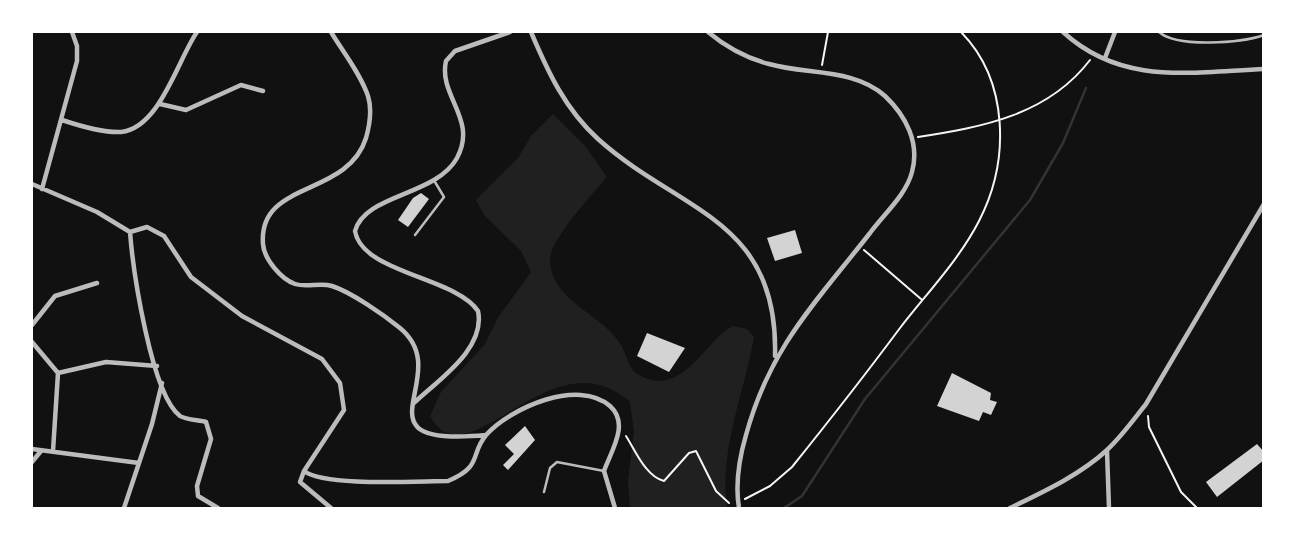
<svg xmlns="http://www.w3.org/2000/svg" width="1295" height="540" viewBox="0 0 1295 540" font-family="'Noto Serif',serif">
  <rect width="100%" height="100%" fill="#111"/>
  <path fill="#202020" d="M553,114L586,147L607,177C594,192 550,240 550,259C550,300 600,313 619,342C627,353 626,365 637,374C644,378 654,382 662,381C694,376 707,340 733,326L747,329L754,337C744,394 719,450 727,508H630L628,480L634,432L630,402C551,331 468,486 430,416L441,392L485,344L499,316L531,272L521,251L484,215L476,200L518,158L531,136Z"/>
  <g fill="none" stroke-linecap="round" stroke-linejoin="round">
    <path stroke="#333" stroke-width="2.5" d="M784,508L802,496L865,399L1030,200L1063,143L1086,88"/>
  </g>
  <path fill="#d3d3d3" d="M421,193L429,199L408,227L398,220L413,198Z
    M795,230L802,253L775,261L767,238Z
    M647,333L685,348L669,372L637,356Z
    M952,373L991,393L990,400L997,402L991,415L983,412L979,421L937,406Z
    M525,426L535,440L508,470L503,465L514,454L505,445Z
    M1257,444L1264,452V460L1217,497L1206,482Z"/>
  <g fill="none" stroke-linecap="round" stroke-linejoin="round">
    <path stroke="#f5f5f5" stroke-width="2" d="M822,65L828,32
      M918,137C983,127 1048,115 1090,60
      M864,250L921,299
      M1148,416L1149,427L1181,492L1197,508
      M626,436C635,450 646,477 664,481L689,453L696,451L716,491L729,503
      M745,499L770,486L792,467C829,421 865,375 900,328C927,293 959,260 979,221C1010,161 1009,81 961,32"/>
    <path stroke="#bcbcbc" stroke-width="2.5" d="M1159,32C1177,48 1241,43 1264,35
      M415,235L444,197L435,182
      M544,492L550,468L557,462L604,471"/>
    <path stroke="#bcbcbc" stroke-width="4.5" d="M331,32C343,52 360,73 368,96C372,109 370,124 366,138C347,198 258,180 263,244C264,259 281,279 295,284C307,288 320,282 332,286C351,292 384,315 400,328C458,376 347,448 486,435
      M531,32C548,72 565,109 598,139C679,212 779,218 775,356
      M708,32C726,47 746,58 769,64C807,75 854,68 885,96C906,116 920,143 912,172C906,195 884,214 870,233C816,302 770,347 746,435C739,459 735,484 739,508
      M1063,32C1122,86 1191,72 1264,69
      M1105,58L1115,32
      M160,104L186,110L241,85L263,91
      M62,120C80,126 103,133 121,132C160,128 178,59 197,32
      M32,184L97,212L130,232L147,227L164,236L191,277L242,316L322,359L340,383L344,410L304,471C325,487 417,481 448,481C484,466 469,454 487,434C511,408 578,378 610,406C630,424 611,451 604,471L615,508
      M42,189L77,61V46L72,32
      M130,232C133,270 151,394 180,416C186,420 199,420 206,422L211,439L197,486L198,496L218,508
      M32,325L55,296L97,283
      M32,342L58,373L53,451
      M58,373L106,362L157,366
      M414,403C438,380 486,349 478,311C455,277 362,273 355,231C365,194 436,196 457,158C478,119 438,96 446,61L455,51L510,32
      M32,449L139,463
      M1107,451L1109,508
      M32,462L41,451
      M304,471L300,482L331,508
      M124,508L152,424L162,383
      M1010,508C1043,492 1080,475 1107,450C1122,436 1134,419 1146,404L1264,204"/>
  </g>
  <rect width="1295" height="540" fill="none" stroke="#ffffff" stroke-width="66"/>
</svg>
